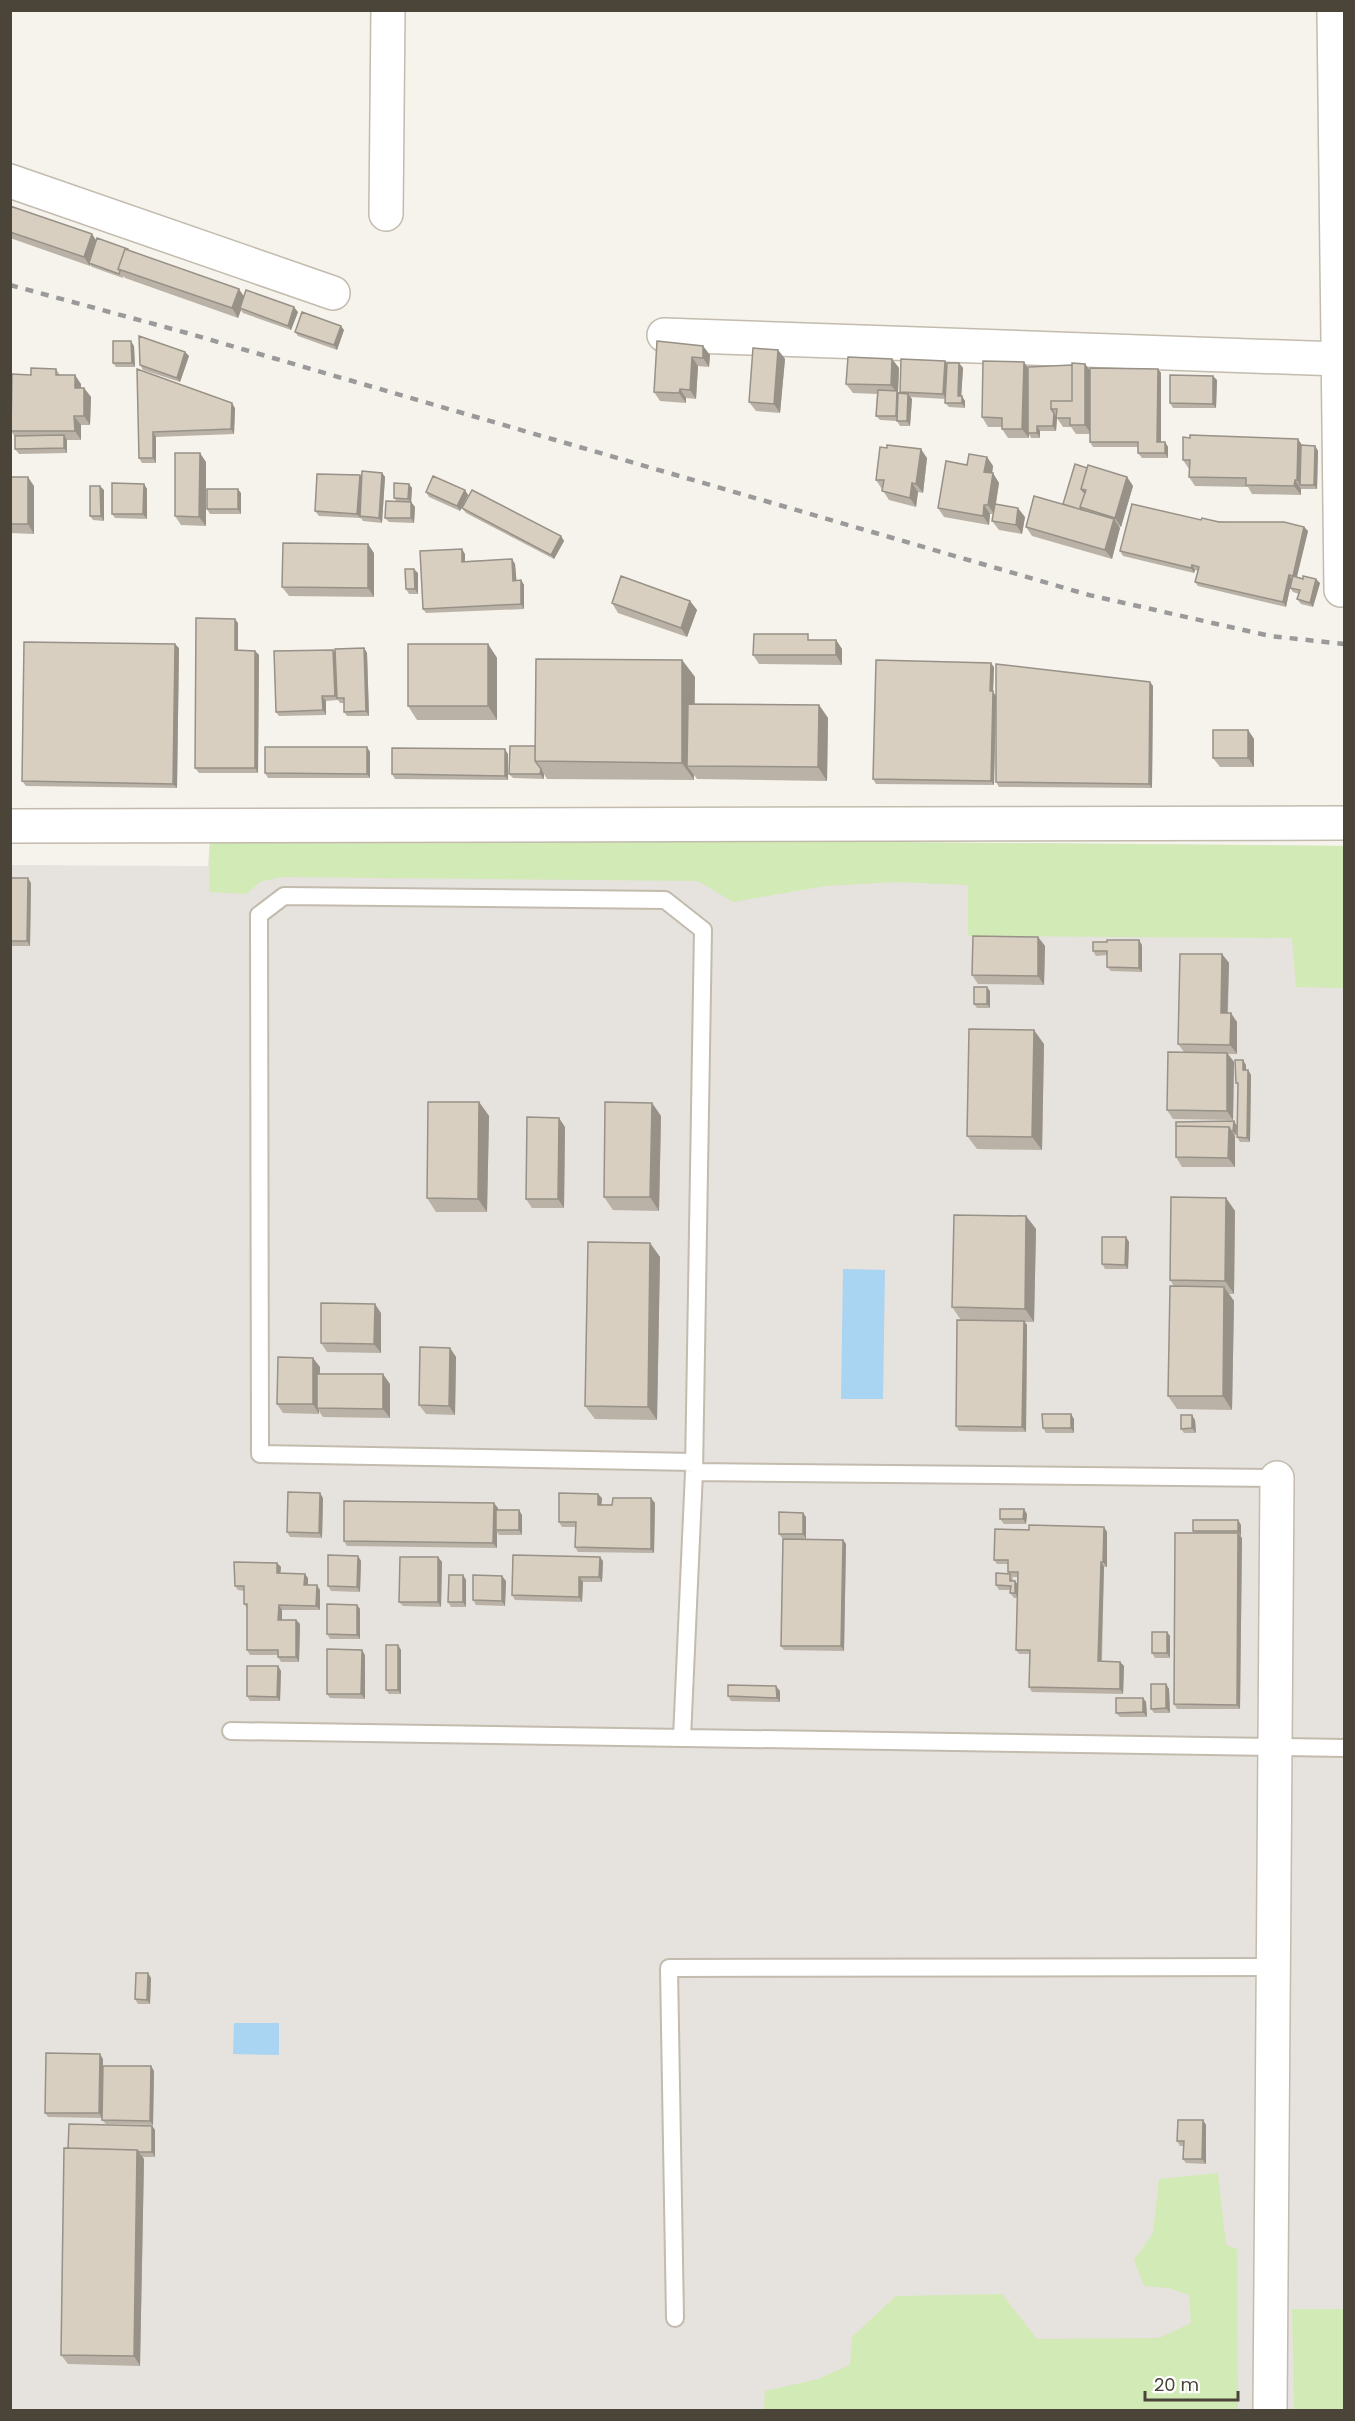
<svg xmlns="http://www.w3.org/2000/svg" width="1355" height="2421" viewBox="0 0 1355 2421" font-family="Poppins,sans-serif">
  <rect width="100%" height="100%" fill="#f6f3ec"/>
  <path fill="#e6e2dd" d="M210,836L1344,846V2410H11V865L208,866Z"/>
  <path fill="#d2eab5" d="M210,836L1344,846V988L1296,987L1292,938L968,936V885L896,882L825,886L733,902L698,881L281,877L260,882L246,894L209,892Z
    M1218,2173L1226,2245L1237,2249L1238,2410H764L765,2391L818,2379L850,2365L852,2337L896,2296L1002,2294L1037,2339L1159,2338L1191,2323L1189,2295L1169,2288L1144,2286L1134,2260L1153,2233L1159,2179Z
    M1292,2309H1344V2410H1294Z"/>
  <path fill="#a9d4f2" d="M843,1269L885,1270L883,1399H841Z
    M234,2023H279V2055L233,2054Z"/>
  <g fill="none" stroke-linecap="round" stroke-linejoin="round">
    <g stroke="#c2bbae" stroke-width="20">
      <path id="lane" d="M694,1472L1277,1478
        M231,1731L1344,1748
        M682,1738L694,1472L703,930L665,900L284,896L259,915L260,1454L694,1462
        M675,2318L669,1968L1272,1967"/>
    </g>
    <g stroke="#c2bbae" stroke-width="36">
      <path id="street" d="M1334,10L1341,590
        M10,181L333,293
        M386,214L388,10
        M664,335L1338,359
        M10,826L1344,823
        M1270,2410L1277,1478"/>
    </g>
    <use href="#lane" stroke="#fff" stroke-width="16"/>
    <use href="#street" stroke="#fff" stroke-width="33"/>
    <path stroke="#9a9a9a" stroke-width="4.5" stroke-dasharray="8 8" stroke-linecap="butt" d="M10,285L187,333L1089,595L1270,636L1344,644"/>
  </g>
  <path fill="#bab2a6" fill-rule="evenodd" d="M10,206L92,234L96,241L128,249L129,250L244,296L298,312L291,330L243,313L241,310L238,318L125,278L123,276V278L92,267L90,265V266L10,238Z
    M344,330L337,350L298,336L295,332Z
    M134,346L135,367H116L113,363Z
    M703,346L710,355L709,367L698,366L696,399L686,398V403L660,401L654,392Z
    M778,350L785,359L780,413L756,411L749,402Z
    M185,352L189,356L180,382L143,370L140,365Z
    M892,359L899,368L898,392L899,393L901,394L900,392L945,361L947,364L959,363L963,368L961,396L965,401V408L949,407L945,403L946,399L910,397L912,399L910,426H900L897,421L880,420L876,416L877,394L853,393L846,384Z
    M1024,362L1028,369L1085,364L1090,370L1158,369L1161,373V442H1165L1168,447V458H1142L1138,453V447H1093L1090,442V434H1076L1071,427H1063L1057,418L1056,431H1040V438H1031L1029,434V438H1008L1002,429V427H988L982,417Z
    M56,369L60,375L81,384V388H84L91,397L90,425H81V440H67V453L19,454L15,449V437L11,431L10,385L31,375Z
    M137,369L235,408L234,434L156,437V463H142L139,458Z
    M1217,380L1216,408H1173L1170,403Z
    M1303,445L1315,446L1318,451L1317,489H1301V495L1252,494L1248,487L1195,486L1189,477V469L1183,460Z
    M987,457L993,466L992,473L999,483L996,504L1025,517L1022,534L999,530L992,521L993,514H990L989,525L944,517L938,508L967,465Z
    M927,458L923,493L918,492L916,507L889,500L876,480Z
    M206,462V526L181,525L175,516Z
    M1087,468L1127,477L1133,486L1121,527L1119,526L1120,528L1112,559L1032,536L1026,527L1063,504Z
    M382,473L385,477L382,523L363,521L361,518L319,516L315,511L362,478Z
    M10,477L34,486V534L10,533Z
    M144,484L147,489V519L115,518L112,514Z
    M409,484L412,488L411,502L415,507L414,523L389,522L385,518L397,502L394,498Z
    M104,490V521L93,520L90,516Z
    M465,490L468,495L460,511L429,497L426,492Z
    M241,493V514H210L207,509Z
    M462,508L561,536L564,541L554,559L466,513Z
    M1201,520L1304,527L1308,531L1297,577L1320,583L1313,607L1301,604L1297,599L1299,594L1293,592L1290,588L1286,607L1198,586L1195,582L1198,571L1195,570L1194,573L1123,556L1120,551Z
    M374,553V597L289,596L282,587Z
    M465,554V561L512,559L515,564L516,580H521L524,585V609L426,613L423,609Z
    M418,573V594H409L406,589Z
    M690,601L697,610L687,637L618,613L612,603Z
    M238,623V650L255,651L259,655L258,773H199L195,768Z
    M811,640H836L842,649V665L759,664L753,655Z
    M488,644L497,658V720H417L408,706Z
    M179,648L177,788L26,786L22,781Z
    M364,648L367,653L369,716H347L344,712V703H340L338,700L326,701V715L279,716L276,712L333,650L336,653Z
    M682,660L695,677L694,704L819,705L828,718L827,781L697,779L694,775V780L547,779L544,774V779L513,778L509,774L535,746Z
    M994,667L993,692L996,696L994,785L876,784L873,779Z
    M1150,682L1153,686L1152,788L999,787L996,782Z
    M1248,730L1254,739V767H1220L1213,758Z
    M367,747L370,752V778H268L265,773Z
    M508,754V780L395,779L392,774Z
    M10,878L31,883L30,946H10Z
    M1038,937L1045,946L1044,985L978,984L972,975Z
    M1142,945V972L1111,971L1107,967V955L1096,956L1093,951Z
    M1222,954L1229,963L1228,1013L1237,1022V1054H1228L1234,1062L1233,1120L1173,1119L1167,1110L1184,1052L1178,1044Z
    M990,991V1008H977L974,1004Z
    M1044,1044L1042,1150L977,1149L967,1136Z
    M1246,1065V1070H1248L1251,1075L1250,1142H1240L1237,1137L1238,1086L1236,1083Z
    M479,1102L489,1116L487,1212H436L427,1198Z
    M652,1103L661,1116L659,1211L613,1210L604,1197Z
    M1237,1126L1236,1135H1234L1235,1167H1182L1176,1157Z
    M565,1127L564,1208H532L526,1199Z
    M1226,1198L1235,1211L1234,1294H1229L1234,1301L1232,1410L1177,1409L1168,1396L1174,1286L1170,1280Z
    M1026,1216L1036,1229L1034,1322H1025L1027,1325L1026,1432L959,1431L956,1426L961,1320L952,1307Z
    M1126,1237L1129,1242L1128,1269H1105L1102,1264Z
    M650,1243L660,1257L657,1420L595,1419L585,1406Z
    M381,1313V1353L327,1352L321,1343Z
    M450,1348L456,1357L455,1415L426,1414L419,1405Z
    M320,1367V1374L390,1384V1418L323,1417L319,1411V1414L283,1413L277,1404Z
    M1074,1419V1433H1046L1043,1428Z
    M1195,1420L1196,1433H1184L1181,1429Z
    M323,1498L322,1538L290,1537L287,1532Z
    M602,1498L601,1505L655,1503L654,1553L578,1552L575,1547L576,1527H562L559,1522Z
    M498,1508V1510L522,1515V1535H499L497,1532V1548L347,1546L344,1541Z
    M803,1513L806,1517V1539L843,1540L846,1544L844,1651L784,1650L781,1646L783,1539L779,1534Z
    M1027,1514L1026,1524H1004L1000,1519Z
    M1238,1520L1241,1525V1536H1240L1242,1538L1240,1709H1177L1174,1704L1194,1533L1193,1531Z
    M1107,1532V1567H1104L1102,1661L1120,1662L1124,1666L1123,1694L1032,1692L1029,1687L1030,1654H1019L1016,1650L1017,1598H1014L1010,1593V1590H999L996,1585L1009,1574L1008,1572V1564H997L994,1560ZM1012,1577H1017V1584L1015,1581H1014Z
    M358,1556L361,1561L360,1592L331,1591L328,1586Z
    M438,1557L442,1562L441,1607L403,1606L399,1602Z
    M603,1561L602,1582H583L582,1602L515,1600L512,1595Z
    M277,1563L281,1567L280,1573L308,1578V1585L320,1590V1610H282V1620H296L300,1624L299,1662H281L278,1657V1655H250L247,1650V1608L244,1604V1591L238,1590L235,1586Z
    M463,1575L466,1580V1607H451L448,1602Z
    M506,1581L505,1606L476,1605L473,1600Z
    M357,1605L360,1609V1639H330L327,1634Z
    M1167,1632L1170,1636V1658H1155L1152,1653Z
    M398,1645L401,1650V1694H389L386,1690Z
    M365,1655V1699L330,1698L327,1694Z
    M278,1666L281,1671L280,1701H250L247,1696Z
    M1166,1684L1169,1689L1170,1713H1154L1151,1709Z
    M780,1691V1702L731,1701L728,1696Z
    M1143,1698L1146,1702L1147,1717H1120L1116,1713Z
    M148,1973L151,1978L150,2004H138L135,1999Z
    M103,2059L102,2118L48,2117L45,2113Z
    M151,2066L154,2071L153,2125L106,2124L102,2120Z
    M1203,2120L1206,2125V2164L1186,2163L1183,2159L1184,2146H1180L1177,2141Z
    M152,2126L155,2130V2157H142L144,2159L140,2366L68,2364L61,2355L68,2148Z"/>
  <path fill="#979187" d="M92,234L98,243L89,263L90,265V266L84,257Z
    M239,289L245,298L240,308L241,310L238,318L232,308Z
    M294,307L298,312L291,330L288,326Z
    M341,326L344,330L337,350L334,345Z
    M131,341L134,346L135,367L132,363Z
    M703,346L710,355L709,367L703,358Z
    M778,350L785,359L780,413L774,404Z
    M185,352L189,356L180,382L177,378Z
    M692,357L698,366L696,399L690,390Z
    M892,359L899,368L898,392L900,395L899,421L896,416L897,393L891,385Z
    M945,361L948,366L947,399L943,394Z
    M1024,362L1030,371L1029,438L1022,429Z
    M959,363L963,368L961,400L958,396Z
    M1085,364L1092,373L1091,434L1085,425Z
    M1158,369L1161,373V447L1157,442Z
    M75,375L81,384V397L75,388Z
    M1213,376L1217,380L1216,408L1213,404Z
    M84,388L91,397L90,425L84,416Z
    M680,389L686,398V403L679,393Z
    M908,394L912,399L910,426L907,421Z
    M962,396L965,401V408L962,403Z
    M232,403L235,408L234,434L231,429Z
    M1054,413L1057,418L1056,431L1053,426Z
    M74,416L81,425V440L75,431Z
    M1037,426L1040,431V438L1037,433Z
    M153,432L156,437V463L153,458Z
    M64,435L67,440V453L64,448Z
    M1298,439L1304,448L1300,485L1297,480Z
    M1165,442L1168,447V458L1165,453Z
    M1315,446L1318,451L1317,489L1314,485Z
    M921,449L927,458L923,493L916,484Z
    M200,453L206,462V526L199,517Z
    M987,457L993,466L991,481L984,472Z
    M382,473L385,477L382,523L379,518Z
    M993,473L999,483L994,514L988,505Z
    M360,475L363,479L360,516L361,519L357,514Z
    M28,477L34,486V534L28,524Z
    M1127,477L1133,486L1121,527L1115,518Z
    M1295,480L1301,489V495L1294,486Z
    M912,483L918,492L916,507L910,498Z
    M144,484L147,489V519L143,514Z
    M409,484L412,488L411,503L408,499Z
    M100,486L104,490V521L101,516Z
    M238,489L241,493V514L238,509Z
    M465,490L468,495L460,511L457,506Z
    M411,502L415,507L414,523L411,518Z
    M984,505L990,514L989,525L983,516Z
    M1018,508L1025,517L1022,534L1016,525Z
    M1114,519L1120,528L1112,559L1105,550Z
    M1304,527L1308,531L1296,580L1293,576Z
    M561,536L564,541L554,559L551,555Z
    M368,544L374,553V597L368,588Z
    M462,549L465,554V566L462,562Z
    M512,559L515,564L517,585L513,581Z
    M1192,565L1195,570L1194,573L1191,568Z
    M414,569L418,573V594L415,589Z
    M1289,575L1292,579L1286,607L1283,602Z
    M1316,579L1320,583L1313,607L1310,603Z
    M521,580L524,585V609L521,604Z
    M690,601L697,610L687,637L681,628Z
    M235,619L238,623V655L235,650Z
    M836,640L842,649V665L836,655Z
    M175,644L179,648L177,788L173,784Z
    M488,644L497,658V720L488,706Z
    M364,648L367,653L369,716L366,711Z
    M333,650L337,654V698L338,700L335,696Z
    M255,651L259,655L258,773L255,768Z
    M682,660L695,677L694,766H687L694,775V780L682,763Z
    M991,663L994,667L993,692L996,696L994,785L991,781Z
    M1150,682L1153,686L1152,788L1149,784Z
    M322,696L326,701V715L323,710Z
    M819,705L828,718L827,781L818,767Z
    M1248,730L1254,739V767L1248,758Z
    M367,747L370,752V778L367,774Z
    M505,749L508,754V780L505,776Z
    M541,769L544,774V779L540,774Z
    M28,878L31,883L30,946L27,941Z
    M1038,937L1045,946L1044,985L1038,976Z
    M1139,940L1142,945V972L1139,968Z
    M1222,954L1229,963L1227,1022L1221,1013Z
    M987,987L990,991V1008L987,1004Z
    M1231,1013L1237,1022V1054L1230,1045Z
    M1034,1030L1044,1044L1042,1150L1032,1137Z
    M1227,1053L1234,1062L1233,1120L1227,1111Z
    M1243,1060L1246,1065V1074L1243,1070Z
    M1248,1070L1251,1075L1250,1142L1247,1138Z
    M479,1102L489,1116L487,1212L478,1199Z
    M652,1103L661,1116L659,1211L650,1197Z
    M559,1118L565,1127L564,1208L558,1199Z
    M1234,1121L1237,1126L1236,1135L1233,1131Z
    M1229,1127L1235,1136V1167L1228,1158Z
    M1226,1198L1235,1211L1234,1294L1225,1281Z
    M1026,1216L1036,1229L1034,1322L1025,1309Z
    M1126,1237L1129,1242L1128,1269L1125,1265Z
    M650,1243L660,1257L657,1420L648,1407Z
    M1224,1287L1234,1301L1232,1410L1223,1396Z
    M375,1304L381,1313V1353L374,1344Z
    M1024,1321L1027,1325L1026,1432L1022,1427Z
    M450,1348L456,1357L455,1415L449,1406Z
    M313,1358L320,1367L319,1408H317L319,1411V1414L313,1404Z
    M383,1374L390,1384V1418L383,1409Z
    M1071,1414L1074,1419V1433L1071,1428Z
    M1192,1415L1195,1420L1196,1433L1192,1428Z
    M320,1493L323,1498L322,1538L319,1533Z
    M598,1494L602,1498L601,1509L598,1505Z
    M651,1498L655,1503L654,1553L651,1549Z
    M494,1503L498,1508L497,1530H496L497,1532V1548L493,1543Z
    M1024,1509L1027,1514L1026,1524L1023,1519Z
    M519,1510L522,1515V1535L519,1530Z
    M803,1513L806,1517V1539L803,1534Z
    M1238,1520L1241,1525V1536L1238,1531Z
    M1104,1527L1107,1532V1567L1103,1562Z
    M1238,1533L1242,1538L1240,1709L1237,1705Z
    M843,1540L846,1544L844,1651L841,1646Z
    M358,1556L361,1561L360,1592L357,1587Z
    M438,1557L442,1562L441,1607L438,1602Z
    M600,1557L603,1561L602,1582L599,1577Z
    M1101,1562L1104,1567L1101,1666L1098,1661Z
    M277,1563L281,1567L280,1578L277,1573Z
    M305,1574L308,1578V1590L304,1585Z
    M463,1575L466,1580V1607L463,1602Z
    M502,1576L506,1581L505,1606L502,1601Z
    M579,1577L583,1582L582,1602L579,1597Z
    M1015,1581L1019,1586L1018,1598L1015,1593Z
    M317,1585L320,1590V1610L316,1606Z
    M279,1605L282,1610V1624L278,1620Z
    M357,1605L360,1609V1639L357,1635Z
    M296,1620L300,1624L299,1662L296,1657Z
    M1167,1632L1170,1636V1658L1167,1653Z
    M398,1645L401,1650V1694L398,1690Z
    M362,1650L365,1655V1699L361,1694Z
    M1120,1662L1124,1666L1123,1694L1120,1689Z
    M278,1666L281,1671L280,1701L277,1697Z
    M1166,1684L1169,1689L1170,1713L1166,1708Z
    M776,1686L780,1691V1702L777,1698Z
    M1143,1698L1146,1702L1147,1717L1143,1712Z
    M148,1973L151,1978L150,2004L147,2000Z
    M100,2054L103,2059L102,2118L99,2113Z
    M151,2066L154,2071L153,2125L150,2121Z
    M1203,2120L1206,2125V2164L1202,2159Z
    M152,2126L155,2130V2157L152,2152Z
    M137,2150L144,2159L140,2366L134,2356Z"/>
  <path fill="#d8cfc1" stroke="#979187" stroke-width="1.5" d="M10,206L92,234L84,257L10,232Z
    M97,238L128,249V250L125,249L118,269L120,271L119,274L89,263Z
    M125,249L239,289L232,308L118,269Z
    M246,290L294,307L288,326L240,308Z
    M302,312L341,326L334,345L295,332Z
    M139,336L185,352L177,378L140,365Z
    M113,341H131L132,363H113Z
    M657,341L703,346V358L692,357L690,390L680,389L679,393L654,392Z
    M753,348L778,350L774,404L749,402Z
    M848,357L892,359L891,385L846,384Z
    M901,359L945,361L943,394L900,392Z
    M983,361L1024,362L1022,429H1002V418L982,417Z
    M947,363H959L958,396H962V403H945Z
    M1072,363L1085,364V425H1070V418H1056L1057,409H1051V401H1072Z
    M1072,365V401H1051V409L1054,413L1053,426H1037V433H1028V367Z
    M31,368L56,369V375H75V388H84V416H74L75,431H11L12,374L31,375Z
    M1090,368L1158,369L1157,442H1165V453H1138V442H1090Z
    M137,369L232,403L231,429L153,432V458H139Z
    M1170,375L1213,376V404L1170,403Z
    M10,385H11L10,411Z
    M878,390L897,391L896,416H876Z
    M898,393L908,394L907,421H897Z
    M64,435V448L15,449V436Z
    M1190,435L1298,439L1297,480H1295L1294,486L1246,485V478L1189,477L1190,460H1183V437L1190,438Z
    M887,445L921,449L916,484L912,483L910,498L882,491L884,480H876L880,447L887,448Z
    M1301,445L1315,446L1314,485H1300Z
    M175,453H200L199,517L175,516Z
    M969,454L987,457L984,472L993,473L988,505H984L983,516L938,508L946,461L967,465Z
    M1075,464L1087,468L1081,489L1085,493L1080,507L1082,510L1063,504Z
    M1088,465L1127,477L1115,518L1080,507L1086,490L1081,489Z
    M362,471L382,473L379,518L360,516Z
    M317,474L360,475L357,514L315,511Z
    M433,476L465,490L457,506L426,492Z
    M10,477H28V524H10Z
    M112,483L144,484L143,514H112Z
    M394,483L409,484L408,499L394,498Z
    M90,486H100L101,516H90Z
    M207,489H238V509H207Z
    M472,490L561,536L551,555L462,508Z
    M1034,496L1114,519L1105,550L1026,527Z
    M386,501L411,502V518H385Z
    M995,504L1018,508L1016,525L992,521Z
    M1132,504L1201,520L1202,518L1219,522H1284L1304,527L1293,576L1289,575L1283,602L1195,582L1199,567L1192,565L1191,568L1120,551Z
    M283,543L368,544V588L282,587Z
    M462,549V562L512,559L513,581L521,580V604L423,609L420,551Z
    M405,569H414L415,589H406Z
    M621,576L690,601L681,628L612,603Z
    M1293,576L1303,579V576L1316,579L1310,603L1297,599L1300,590L1290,588Z
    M196,618L235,619V650L255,651V768H195Z
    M754,634H808V640H836V655H753Z
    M24,642L175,644L173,784L22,781Z
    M408,644H488V706H408Z
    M364,648L366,711L344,712V698H337L335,649Z
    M333,650L335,696H322L323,710L276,712L274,651Z
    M536,659L682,660V763L535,761Z
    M876,660L991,663L990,691H993L991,781L873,779Z
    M996,664L1150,682L1149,784L996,782Z
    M688,704L819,705L818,767L687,766Z
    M1213,730H1248V758H1213Z
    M510,746H535V761L541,769L540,774H509Z
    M265,747H367V774L265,773Z
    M392,748L505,749V776L392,774Z
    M10,878H28L27,941H10Z
    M973,936L1038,937V976L972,975Z
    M1107,940H1139V968L1107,967V951H1093V942H1107Z
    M1180,954H1222L1221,1013H1231L1230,1045L1178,1044Z
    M974,987H987V1004H974Z
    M969,1029L1034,1030L1032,1137L967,1136Z
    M1168,1052L1227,1053V1111L1167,1110Z
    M1235,1060H1243V1070H1248L1247,1138L1237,1137L1238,1083H1236Z
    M428,1102H479L478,1199L427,1198Z
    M605,1102L652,1103L650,1197H604Z
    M527,1117L559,1118L558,1199H526Z
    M1234,1121L1233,1131H1231L1229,1127L1176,1126V1122Z
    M1176,1126L1229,1127L1228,1158L1176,1157Z
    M1171,1197L1226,1198L1225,1281L1170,1280Z
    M954,1215L1026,1216L1025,1309L952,1307Z
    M1102,1237H1126L1125,1265L1102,1264Z
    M588,1242L650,1243L648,1407L585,1406Z
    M1170,1286L1224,1287L1223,1396H1168Z
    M321,1303L375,1304L374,1344L321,1343Z
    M957,1320L1024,1321L1022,1427L956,1426Z
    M420,1347L450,1348L449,1406L419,1405Z
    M278,1357L313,1358V1404H277Z
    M317,1374H383V1409L317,1408Z
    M1042,1414H1071V1428H1043Z
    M1181,1415H1192V1428L1181,1429Z
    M288,1492L320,1493L319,1533L287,1532Z
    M559,1493L598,1494V1505H612L613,1498H651V1549L575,1547L576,1522H559Z
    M344,1501L494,1503L493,1543L344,1541Z
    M1000,1509H1024L1023,1519H1000Z
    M496,1510H519V1530H496Z
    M779,1512L803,1513V1534H779Z
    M1193,1520H1238V1531H1193Z
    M1029,1525L1104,1527L1103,1562H1101L1098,1661L1120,1662V1689L1029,1687L1030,1650H1016L1018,1572H1008V1560H994L995,1529L1029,1530Z
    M1175,1533H1238L1237,1705L1174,1704Z
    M783,1539L843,1540L841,1646H781Z
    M328,1555L358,1556L357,1587L328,1586Z
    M513,1555L600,1557L599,1577H579V1597L512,1595Z
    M400,1557H438V1602H399Z
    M234,1562L277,1563V1573L305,1574L304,1585H317L316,1606L279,1605L278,1620H296V1657H278V1650H247V1604H244V1586H235Z
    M996,1573L1010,1574V1581H1015V1593H1010L1011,1586L996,1585Z
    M449,1575H463V1602H448Z
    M473,1575L502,1576V1601L473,1600Z
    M327,1604L357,1605V1635L327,1634Z
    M1152,1632H1167V1653H1152Z
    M386,1645H398V1690H386Z
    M327,1649L362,1650L361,1694H327Z
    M247,1666H278L277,1697L247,1696Z
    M1151,1684H1166V1708L1151,1709Z
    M728,1685L776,1686L777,1698L728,1696Z
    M1116,1698H1143V1712L1116,1713Z
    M136,1973H148L147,2000L135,1999Z
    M46,2053L100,2054L99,2113H45Z
    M103,2066H151L150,2121L102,2120Z
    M1178,2120H1203L1202,2159H1183L1184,2141H1177Z
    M69,2124L152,2126V2152H139L137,2150L68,2148Z
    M64,2148L137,2150L134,2356L61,2355Z"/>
  <rect width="1355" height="2421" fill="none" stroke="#4b4439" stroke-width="24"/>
  <path d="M1145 2391v9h93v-9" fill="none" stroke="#4b4439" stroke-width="3"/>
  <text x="1154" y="2391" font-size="18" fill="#4b4439" stroke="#ffffff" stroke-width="4.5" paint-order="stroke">20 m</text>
</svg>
